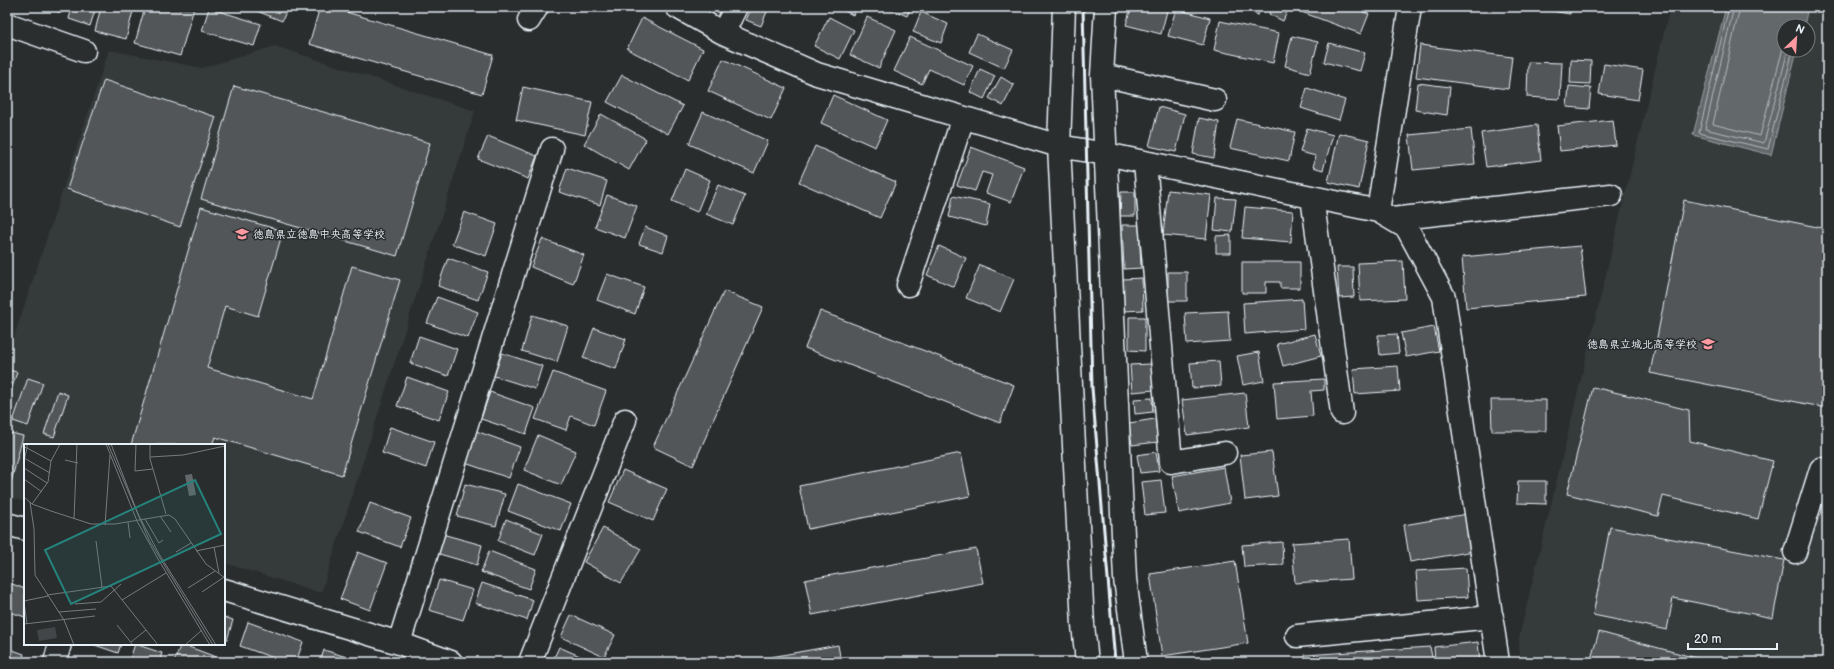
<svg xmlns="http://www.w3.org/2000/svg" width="1834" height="669" viewBox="0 0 1834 669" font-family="'Balsamiq Sans','Klee One',sans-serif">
  <rect width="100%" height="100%" fill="#2a2d2e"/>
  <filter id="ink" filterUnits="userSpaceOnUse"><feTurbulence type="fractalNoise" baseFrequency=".025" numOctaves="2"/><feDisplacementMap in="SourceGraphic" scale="8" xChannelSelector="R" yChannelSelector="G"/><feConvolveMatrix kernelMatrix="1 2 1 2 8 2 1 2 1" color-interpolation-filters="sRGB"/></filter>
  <g filter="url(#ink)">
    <path fill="#363a3b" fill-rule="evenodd" d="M1670,7H1827V662H1520L1519,638ZM1784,26H1808V50H1784Z
      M275,46L475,111L321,593L224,563V445H25V502L7,496V358L109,50L202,68Z"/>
    <path fill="#63686b" stroke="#989fa3" d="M1726,7H1808L1804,26H1784V50H1797L1771,155L1693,135Z"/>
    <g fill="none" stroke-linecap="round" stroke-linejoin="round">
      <path stroke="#b3bac0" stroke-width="1" d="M1729,7L1699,133L1768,149L1793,50
        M1734,7L1705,129L1764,143L1788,50
        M1740,7L1713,124L1760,136L1784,44"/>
    </g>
    <path fill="#535759" stroke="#e8f1f8" d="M43,7H64L62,13Z
      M72,7H96L90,26L69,19Z
      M101,7H134L126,39L95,31Z
      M145,7L194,8L180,56L135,43Z
      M247,7H288L282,21Z
      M320,7H329L493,55L482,94L309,44Z
      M752,7H769L761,26L746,20Z
      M836,7H857L853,15Z
      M885,7H911L907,16Z
      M1131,7H1168L1161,34L1126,25Z
      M1238,7H1261L1258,15Z
      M1272,7H1289L1283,21L1269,14Z
      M1297,7H1350L1369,14L1361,34L1296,10Z
      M1528,7H1571L1570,14Z
      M209,8L261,24L254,46L202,31Z
      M1176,9L1210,18L1203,45L1168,36Z
      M921,12L948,24L941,43L913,32Z
      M829,17L854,30L840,59L814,46Z
      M867,17L896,30L879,68L850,55Z
      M642,18L703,49L688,80L627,49Z
      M1220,21L1279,33L1273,63L1214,50Z
      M977,34L1013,50L1004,68L969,52Z
      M1292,36L1318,42L1310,73L1285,66Z
      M910,37L973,66L964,85L929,69L922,84L894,71Z
      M1329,43L1365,53L1360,71L1324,62Z
      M1420,45L1512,57L1508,89L1416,77Z
      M723,59L786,88L771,120L708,91Z
      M1571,60L1591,61L1590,84L1570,83Z
      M1528,62L1562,63L1560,99L1527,97Z
      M1604,64L1643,70L1638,100L1599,94Z
      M980,69L995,76L984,99L970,92Z
      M622,75L683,106L668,134L607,102Z
      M1001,77L1014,85L1003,106L989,98Z
      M104,80L216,117L180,227L67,189Z
      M1418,83L1450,87L1447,115L1415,110Z
      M234,86L430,143L397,256L201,199Z
      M1569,86L1591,88L1589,109L1567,107Z
      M523,87L592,102L585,135L516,120Z
      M1307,88L1345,100L1339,120L1301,108Z
      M833,95L887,120L875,147L821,123Z
      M1159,107L1185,114L1176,152L1149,146Z
      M703,112L768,141L754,173L689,144Z
      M601,114L646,139L629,170L584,144Z
      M1199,118L1219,122L1214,158L1193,154Z
      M1237,119L1295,132L1289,161L1230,148Z
      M1613,120L1616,145L1560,151L1557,126Z
      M1537,125L1541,160L1486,167L1481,133Z
      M1307,128L1333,135L1323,170L1313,167L1316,156L1300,152Z
      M1471,129L1475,164L1413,170L1409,135Z
      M1339,133L1369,140L1359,189L1328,182Z
      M488,136L537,156L528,179L478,159Z
      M815,146L896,182L880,218L799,182Z
      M971,147L1024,167L1011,202L986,193L992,175L982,172L975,191L957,185Z
      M567,168L607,181L600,205L559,192Z
      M685,169L710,180L697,212L672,201Z
      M718,185L745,196L733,225L706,214Z
      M1168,190L1211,195L1206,239L1163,235Z
      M1121,192H1135V216H1120Z
      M607,195L637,206L625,238L595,227Z
      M953,196L990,204L986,226L949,217Z
      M1217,198L1236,199L1232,232L1214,230Z
      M1684,200L1827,229V408L1650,373Z
      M201,207L283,231L258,316L225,306L207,368L313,399L352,266L400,280L342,475L215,437L212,445H131Z
      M1245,207L1293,211L1291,242L1242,238Z
      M464,212L497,224L486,256L452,244Z
      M1122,225H1139L1141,268L1124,269Z
      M645,227L668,236L663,252L639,244Z
      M1231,235V253H1216V236Z
      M542,239L584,255L573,284L531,267Z
      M939,246L966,258L954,287L927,275Z
      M1580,246L1586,297L1466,308L1462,257Z
      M448,258L488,272L478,300L438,286Z
      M1403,261L1405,299L1360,301L1358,263Z
      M1242,262H1300V288H1280V282H1266V293H1242Z
      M980,265L1014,279L1000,312L966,298Z
      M1337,267H1353L1354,297L1339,298Z
      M1168,272H1187V301H1168Z
      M607,274L644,287L635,314L597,300Z
      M1142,278L1143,310L1124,311L1123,279Z
      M724,291L763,307L693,466L653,447Z
      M437,297L478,312L468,338L427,323Z
      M1302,299L1304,329L1245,334L1243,303Z
      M820,311L1014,385L1000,423L805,348Z
      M1228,311L1230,341L1187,344L1185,313Z
      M532,315L568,326L557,362L522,351Z
      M1129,317H1145V351L1129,350Z
      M1434,327L1439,351L1406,357L1401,333Z
      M594,328L626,339L616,369L583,358Z
      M1315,334L1321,356L1283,366L1277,344Z
      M1397,334L1399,353L1380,355L1378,335Z
      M419,336L457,349L448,376L410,363Z
      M1259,352L1264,381L1243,385L1237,356Z
      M502,353L542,366L535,389L494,376Z
      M1219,361L1221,386L1192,388L1190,363Z
      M1151,364L1154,390L1132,392L1130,365Z
      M1398,366L1400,391L1355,394L1353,369Z
      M8,370L17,372L7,403V373Z
      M553,372L606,391L594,425L571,416L566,430L535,419Z
      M407,377L449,392L439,420L397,406Z
      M28,378L43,383L28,426L13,421Z
      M1324,379V390L1311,391L1313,416L1277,419L1274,382Z
      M1593,387L1689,410L1690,441L1773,461L1758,519L1663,496L1658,516L1567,494Z
      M58,391L68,395L54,437L44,434Z
      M490,392L535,408L526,434L481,419Z
      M1245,393L1249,427L1187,435L1182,400Z
      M1152,398L1153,412L1135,414L1134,399Z
      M1491,400H1546V431H1492Z
      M1155,419L1158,442L1132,445L1129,423Z
      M390,427L434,442L426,468L382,453Z
      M476,431L520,447L509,478L465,463Z
      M7,432L23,436L11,482L7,480Z
      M538,435L576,451L561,485L524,470Z
      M1156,452L1159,471L1140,473L1137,455Z
      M1272,452L1278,496L1245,500L1240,455Z
      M961,453L970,496L808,529L799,486Z
      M1224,467L1230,503L1179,513L1172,476Z
      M623,470L667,489L653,521L609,502Z
      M1161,480L1165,513L1145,515L1141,482Z
      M1518,481H1546V504L1517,503Z
      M465,484L505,494L496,526L457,516Z
      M518,484L571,504L561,531L508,511Z
      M370,503L411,518L400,547L359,532Z
      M1467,514L1474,551L1410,562L1404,525Z
      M506,519L543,534L535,555L498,541Z
      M1610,527L1784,560L1773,618L1673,598L1667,630L1593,615Z
      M603,528L641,549L621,583L584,562Z
      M442,534L482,545L477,565L436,553Z
      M1349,539L1352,579L1295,583L1292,543Z
      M1282,542L1283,565L1244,567L1242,545Z
      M976,549L983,583L812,615L805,580Z
      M489,551L536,569L529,589L481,572Z
      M358,552L387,563L370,610L340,599Z
      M1235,561L1248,643L1162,656L1150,574Z
      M1466,568L1468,597L1418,600L1416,571Z
      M439,580L473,590L463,620L429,610Z
      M7,582L25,589V617L7,611Z
      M482,583L533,600L527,620L475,603Z
      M571,615L615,635L604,657L561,637Z
      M224,617L233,620L227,640L224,639Z
      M248,622L303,642L296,662H285L240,646Z
      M1599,632L1711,662H1590Z
      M1478,642L1480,662H1435L1434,647Z
      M92,644H121L118,653Z
      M135,644L162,653L159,662H129Z
      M181,644L224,660L223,662H174Z
      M838,645L841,662H743Z
      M559,647L589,660L588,662H552Z
      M1430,647L1433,662H1305V655Z
      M7,648L24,654L22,662H7Z
      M324,650L363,662H320Z"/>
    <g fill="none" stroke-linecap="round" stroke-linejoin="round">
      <g stroke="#e8f1f8" stroke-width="25">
        <path id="minor" d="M677,7L723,33L817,74L1059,146L1106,154L1378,211L1407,228L1444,297L1498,662
          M1064,7L1059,146L1083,625L1087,662
          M1106,7L1102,75L1125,579L1136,662
          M529,20L537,7
          M7,24L84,51
          M723,33L736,7
          M1102,75L1215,100
          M1145,162L1171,462L1225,453
          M1312,197L1342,413
          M1378,211L1410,7
          M1392,219L1611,195
          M908,285L963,118
          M7,524L25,529
          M1795,552L1821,469L1827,471
          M224,590L399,643L451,662
          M1297,636L1492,617
          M399,643L552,149
          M55,662L60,644
          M530,662L625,420"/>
      </g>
      <use href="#minor" stroke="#2a2d2e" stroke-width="22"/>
      <path stroke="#e8f1f8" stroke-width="3" d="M1083,7L1092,388L1115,662"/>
    </g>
  </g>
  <defs>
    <g id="school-bare" transform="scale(1.08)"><path d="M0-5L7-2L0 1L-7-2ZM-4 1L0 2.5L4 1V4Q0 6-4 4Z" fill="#ff9aa2" stroke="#2a2d2e" stroke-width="2.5" paint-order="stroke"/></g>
  </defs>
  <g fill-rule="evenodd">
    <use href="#school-bare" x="242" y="234"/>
    <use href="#school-bare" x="1708" y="344"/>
  </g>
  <g text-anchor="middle" stroke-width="3" stroke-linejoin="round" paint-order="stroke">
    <g font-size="11" font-weight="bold" fill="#e8f1f8" stroke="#2a2d2e" text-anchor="start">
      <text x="253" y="238">徳島県立徳島中央高等学校</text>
      <text x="1697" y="348" text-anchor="end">徳島県立城北高等学校</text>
    </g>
  </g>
  <g transform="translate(24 444)">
    <rect width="201" height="201" fill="#2a2d2e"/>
    <path d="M31,183L33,194L15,197L13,186Z" fill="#424648"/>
    <path d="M168,30L172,51L165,52L161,31Z" fill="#63686b"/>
    <path fill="none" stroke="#767b7f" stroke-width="1" d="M3,0V4L27,17L36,0M82,0L113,77L134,115L186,201M84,0L125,96L189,201M87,0L114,70L135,110L192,201M112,0L111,27L129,25M126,0V15L142,70M0,3L3,4L0,17M126,13L159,11L201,2M0,14L26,29M41,16L54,19M0,24L23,39M0,35L18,48M0,53L8,60L27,67L67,80H91L145,71L151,75L182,120L201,134M6,58L10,85L11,131L40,176L50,201M8,60L24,38L27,17M136,72L147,88M50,75L53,0M121,75L135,99L139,96M104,78L106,94M81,81L86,11M72,97L78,143M190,103L195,129M172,107L201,101M152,108L167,99M164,144L191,127M178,148L200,133M23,151L87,142L134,201M98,156L142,129M0,157L24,152M0,158L3,180M51,160L77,158L97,140M35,168L72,165M0,180L71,172M93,181L109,201M107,198L122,186M161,201L178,186"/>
    <path fill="#25827c" fill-opacity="0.15" stroke="#25827c" stroke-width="2" d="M171,36L197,90L47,160L21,106Z"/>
    <rect width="201" height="201" fill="none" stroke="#e8f1f8" stroke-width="2"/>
  </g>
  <rect width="1834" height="669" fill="none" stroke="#2a2d2e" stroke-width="24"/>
  <rect x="12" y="12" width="1810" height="645" fill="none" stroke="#e8f1f8" stroke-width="1.5" filter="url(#ink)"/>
  <g transform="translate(1796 38) rotate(25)"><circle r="19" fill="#2a2d2e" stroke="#767b7f"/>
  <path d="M0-3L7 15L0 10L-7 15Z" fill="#ff9aa2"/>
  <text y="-6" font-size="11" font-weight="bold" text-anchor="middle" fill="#e8f1f8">N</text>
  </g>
  <path d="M1688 643v6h89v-6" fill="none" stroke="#e8f1f8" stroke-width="2"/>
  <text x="1694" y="643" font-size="12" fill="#e8f1f8" stroke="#2a2d2e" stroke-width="3" paint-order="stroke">20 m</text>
</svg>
